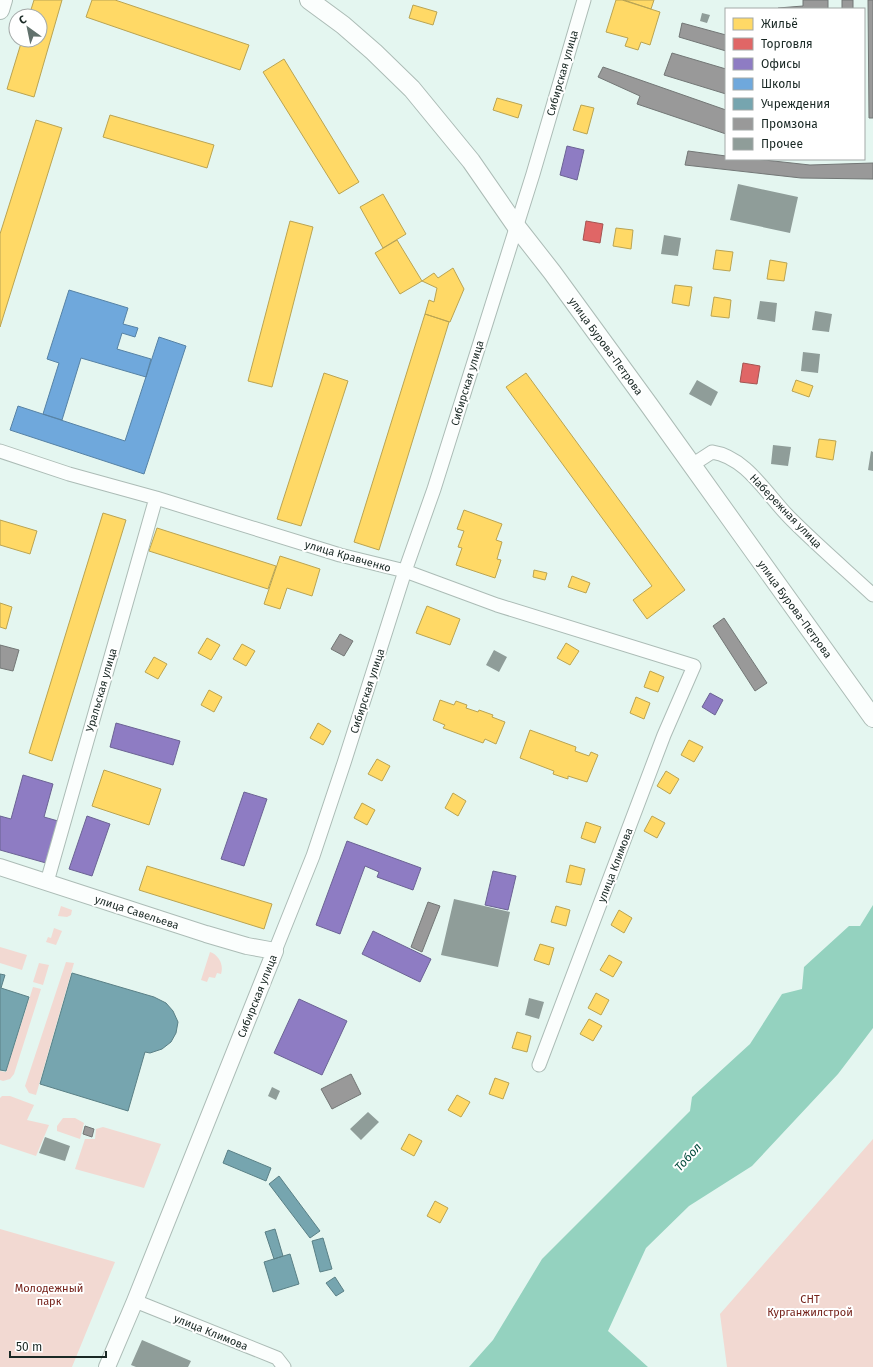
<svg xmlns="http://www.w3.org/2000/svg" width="873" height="1367" viewBox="0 0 873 1367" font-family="'Fira Sans',sans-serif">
  <rect width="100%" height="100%" fill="#e4f6f0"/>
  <path fill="#f2d9d2" d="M61,906L72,910L71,915L67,917L58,916Z
    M54,928L62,931L56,945L46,942L48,937L51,938Z
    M0,947L27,955L22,970L0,963Z
    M210,952C219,955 224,965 221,974L217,973L215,978L209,977L207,982L201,980Z
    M66,962L74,963L36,1095L29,1093L25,1086Z
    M39,963L49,965L43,985L33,982Z
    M33,987L41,989L14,1074L10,1079L3,1081L0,1080V1071L6,1072Z
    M2,1096H10L34,1105L27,1120L49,1125L36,1156L0,1144V1098Z
    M63,1118H75L84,1123L80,1139L57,1131V1126Z
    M103,1127L161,1144L144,1188L75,1169L85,1139H95L96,1129Z
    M873,1139V1367H727L720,1314Z
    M0,1229L115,1262L72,1367H0Z"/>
  <path fill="#94d2bf" d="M873,905V1028L838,1074L752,1166L689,1206L646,1248L608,1331L648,1367H469L493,1340L542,1259L690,1111L692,1097L750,1044L782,994L802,989L804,967L849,926H860Z"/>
  <path fill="#ffd966" stroke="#baa452" d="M34,0H62L34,97L7,89L22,40H40V16H29Z
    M92,0H115L249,45L240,70L86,17Z
    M616,0H622L660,12L650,45L641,42L638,50L625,46L628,38L606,32Z
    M624,0H654L651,9Z
    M413,5L437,12L433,25L409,18Z
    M284,59L359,182L339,194L263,72Z
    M497,98L522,105L518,118L493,110Z
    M581,105L594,108L587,134L573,130Z
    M110,115L214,145L207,168L103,137Z
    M36,120L62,128L0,327V234Z
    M383,194L406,234L383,248L360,207Z
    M290,221L313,227L272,387L248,381Z
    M616,228L633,230L631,249L613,246Z
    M397,240L422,281L400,294L375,253Z
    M716,250L733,252L730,271L713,269Z
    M770,260L787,263L784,281L767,279Z
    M453,268L464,289L450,322L425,314L429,300L434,302L437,288L422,281L434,273L438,278Z
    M675,285L692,287L689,306L672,303Z
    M714,297L731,300L729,318L711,316Z
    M425,314L449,322L379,550L354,542Z
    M324,373L348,381L301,526L277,519Z
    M526,373L685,590L647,619L633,600L652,586L506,387Z
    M796,380L813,386L809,397L792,391Z
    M819,439L836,441L833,460L816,457Z
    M464,510L502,524L496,540L502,542L497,559L501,560L495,578L456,565L462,548L458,547L464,531L457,529Z
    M103,513L126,520L52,761L29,753Z
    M0,520L37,531L30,554L0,545Z
    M157,528L276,566L268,589L149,551Z
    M280,556L320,569L312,596L287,588L280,609L264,604Z
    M534,570L547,573L545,580L533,577Z
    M572,576L590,583L586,593L568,587Z
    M0,603L12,607L6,629L0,627Z
    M427,606L460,619L450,645L416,633Z
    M207,638L220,645L211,660L198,653Z
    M566,643L579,651L570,665L557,658Z
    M242,644L255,651L246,666L233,659Z
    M154,657L167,664L158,679L145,672Z
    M650,671L664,677L658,692L644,687Z
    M209,690L222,697L214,712L201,705Z
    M636,697L650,703L644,719L630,713Z
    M440,700L454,705L456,701L467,705L466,708L478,712L479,710L493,715L492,717L505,722L496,744L485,739L483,743L443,728L445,725L433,720Z
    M318,723L331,731L323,745L310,738Z
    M530,730L576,747L575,751L589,756L591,752L598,755L587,782L568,776V779L553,774L554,771L520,758Z
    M689,740L703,747L694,762L681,755Z
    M377,759L390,766L382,781L368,774Z
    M104,770L161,789L149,825L92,806Z
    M666,771L679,779L670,794L657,786Z
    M453,793L466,801L458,816L445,808Z
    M362,803L375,810L367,825L354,818Z
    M652,816L665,823L657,838L644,831Z
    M586,822L601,827L595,843L581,838Z
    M570,865L585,869L581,885L566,882Z
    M147,866L272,904L264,929L139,890Z
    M556,906L570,910L566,926L551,922Z
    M619,910L632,918L624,933L611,925Z
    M540,944L554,948L549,965L534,960Z
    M609,955L622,962L613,977L600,970Z
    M596,993L609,1000L601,1015L588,1008Z
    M589,1019L602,1026L593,1041L580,1034Z
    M517,1032L531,1036L527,1052L512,1048Z
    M495,1078L509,1083L503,1099L489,1094Z
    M457,1095L470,1102L461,1117L448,1110Z
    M409,1134L422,1141L414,1156L401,1149Z
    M435,1201L448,1208L440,1223L427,1216Z"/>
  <path fill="#e06666" stroke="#a55452" d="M586,221L603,224L600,243L583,240Z
    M743,363L760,366L757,384L740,382Z"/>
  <path fill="#8e7cc3" stroke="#6b6394" d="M567,146L584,150L577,180L560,175Z
    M710,693L723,700L715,715L702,707Z
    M116,723L180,741L173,765L110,747Z
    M23,775L53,784L44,817L58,821L46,863L0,850V816L11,819Z
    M244,792L267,799L244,866L221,859Z
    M87,816L110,824L92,876L69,869Z
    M347,841L421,868L413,890L377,877L379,872L365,866L340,934L316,925Z
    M493,871L516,876L508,910L485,905Z
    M373,931L431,959L420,982L362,954Z
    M299,999L347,1021L322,1075L274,1053Z"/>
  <path fill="#6fa8dc" stroke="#5682a5" d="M69,290L128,308L123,324L138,328L135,337L122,333L117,349L151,359L146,377L81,358L62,420L43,414L59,363L47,359Z
    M159,337L186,346L144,474L10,430L18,406L125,441Z"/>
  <path fill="#76a5af" stroke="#5a8086" d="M72,973L154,997L166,1003L173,1011L178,1022L176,1033L171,1042L162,1049L150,1053L145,1052L128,1111L40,1084Z
    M0,974L5,975L1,988L29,997L6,1071L0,1070Z
    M228,1150L271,1168L266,1181L223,1163Z
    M279,1176L320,1231L310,1238L269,1184Z
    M275,1229L283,1256L274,1259L265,1232Z
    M323,1238L332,1269L320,1272L312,1241Z
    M290,1254L299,1284L273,1292L264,1262Z
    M335,1277L344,1291L336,1296L326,1283Z"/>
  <path fill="#999" stroke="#737776" d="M803,0H828V9H778V8L803,6Z
    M842,0H853V9H842Z
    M868,0H873V118H869Z
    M682,23L726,35V51L679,37Z
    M672,53L726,69V94L664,75Z
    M603,67L726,110V134L637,104L640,96L598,77Z
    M688,151L726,156V159H755L810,165L873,163V179L801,178L685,165Z
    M724,618L767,683L755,691L713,626Z
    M340,634L353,641L344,656L331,649Z
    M0,645L19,650L13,671L0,668Z
    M428,902L440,906L422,952L411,947Z
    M351,1074L361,1094L332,1109L321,1089Z
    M85,1126L94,1129L92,1137L83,1134Z"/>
  <path fill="#8f9d99" d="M702,13L710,15L707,23L700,21Z
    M738,184L798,197L790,233L730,220Z
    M664,235L681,238L678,256L661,254Z
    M760,301L777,303L775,322L757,319Z
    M815,311L832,314L829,332L812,330Z
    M803,352L820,354L818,373L801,371Z
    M697,380L718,392L711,406L689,394Z
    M773,445L791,447L788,466L771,464Z
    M871,451L873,452V471L868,470Z
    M494,650L507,657L499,672L486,665Z
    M454,899L510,912L498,967L441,955Z
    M529,998L544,1002L539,1019L525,1015Z
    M272,1087L280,1091L276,1100L268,1096Z
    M368,1112L379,1122L361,1140L350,1129Z
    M45,1137L70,1146L65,1161L39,1153Z
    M142,1340L191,1361L188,1367H136L131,1365Z"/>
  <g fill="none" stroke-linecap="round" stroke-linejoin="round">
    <g stroke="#acbcb6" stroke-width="15">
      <path id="minor" d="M0,451L69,474L156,498L340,555L405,571L497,605L694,666L664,735L539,1065
        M692,465L712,452C747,457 768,497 792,520C818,546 846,570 873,595
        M47,882L156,498
        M275,951L313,856L344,763L405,571L434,489L533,174L584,0
        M135,1301L277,1358L284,1367"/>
    </g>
    <g stroke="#acbcb6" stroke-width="18">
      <path id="tertiary" d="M0,867L206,934L247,946L275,951L135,1301L107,1367"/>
    </g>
    <g stroke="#acbcb6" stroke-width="20">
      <path id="secondary" d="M309,0L343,25L374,52L412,89L471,161L516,226L552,272L649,405L873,718
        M0,10L3,0"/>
    </g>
    <use href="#minor" stroke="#fbfefd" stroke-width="13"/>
    <use href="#tertiary" stroke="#fbfefd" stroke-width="16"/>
    <use href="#secondary" stroke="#fbfefd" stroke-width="18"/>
  </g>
  <g text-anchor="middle" stroke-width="4" stroke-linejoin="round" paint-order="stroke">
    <g font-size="11" fill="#1a2925" stroke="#fff">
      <text transform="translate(562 73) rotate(-74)" y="4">Сибирская улица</text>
      <text transform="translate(606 346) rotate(54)" y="4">улица Бурова-Петрова</text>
      <text transform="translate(467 383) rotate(-73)" y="4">Сибирская улица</text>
      <text transform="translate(786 511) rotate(46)" y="4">Набережная улица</text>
      <text transform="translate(348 556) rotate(16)" y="4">улица Кравченко</text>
      <text transform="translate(795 609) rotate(54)" y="4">улица Бурова-Петрова</text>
      <text transform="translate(101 690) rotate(-74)" y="4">Уральская улица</text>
      <text transform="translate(367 691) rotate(-72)" y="4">Сибирская улица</text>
      <text transform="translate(615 865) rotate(-69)" y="4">улица Климова</text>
      <text transform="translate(137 912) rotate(18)" y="4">улица Савельева</text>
      <text transform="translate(257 996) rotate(-68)" y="4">Сибирская улица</text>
      <text transform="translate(211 1332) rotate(22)" y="4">улица Климова</text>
    </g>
    <g font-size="11" fill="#75221a" stroke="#fff">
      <text x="49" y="1292">Молодежный<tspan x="49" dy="13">парк</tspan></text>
      <text x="810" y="1303">СНТ<tspan x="810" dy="13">Курганжилстрой</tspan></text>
    </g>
    <g font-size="12" font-style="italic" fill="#00493a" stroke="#fff">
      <text transform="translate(688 1157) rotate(-48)" y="4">Тобол</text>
    </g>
  </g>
  <rect x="725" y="8" width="140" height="152" fill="#ffffff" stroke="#a3a9a8"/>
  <rect x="733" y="18" width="20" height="12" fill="#ffd966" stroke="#a3a9a8"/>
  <text x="761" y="28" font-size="12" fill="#1a2925">Жильё</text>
  <rect x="733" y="38" width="20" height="12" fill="#e06666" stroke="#a3a9a8"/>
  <text x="761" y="48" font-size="12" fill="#1a2925">Торговля</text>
  <rect x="733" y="58" width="20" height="12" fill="#8e7cc3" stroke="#a3a9a8"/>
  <text x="761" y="68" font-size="12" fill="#1a2925">Офисы</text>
  <rect x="733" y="78" width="20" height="12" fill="#6fa8dc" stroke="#a3a9a8"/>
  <text x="761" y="88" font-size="12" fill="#1a2925">Школы</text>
  <rect x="733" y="98" width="20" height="12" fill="#76a5af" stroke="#a3a9a8"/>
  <text x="761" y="108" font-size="12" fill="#1a2925">Учреждения</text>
  <rect x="733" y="118" width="20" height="12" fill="#999999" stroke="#a3a9a8"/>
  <text x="761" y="128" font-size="12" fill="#1a2925">Промзона</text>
  <rect x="733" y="138" width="20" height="12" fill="#8f9d99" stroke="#a3a9a8"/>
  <text x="761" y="148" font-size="12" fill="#1a2925">Прочее</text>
  <g transform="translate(28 28) rotate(327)"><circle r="19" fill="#ffffff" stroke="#a3a9a8"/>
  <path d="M0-3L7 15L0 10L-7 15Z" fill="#61716c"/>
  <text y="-6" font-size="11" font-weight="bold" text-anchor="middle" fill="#1a2925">С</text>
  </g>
  <path d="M10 1351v6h96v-6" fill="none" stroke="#1a2925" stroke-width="2"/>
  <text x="16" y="1351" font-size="12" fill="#1a2925" stroke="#ffffff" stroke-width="3" paint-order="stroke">50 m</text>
</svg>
